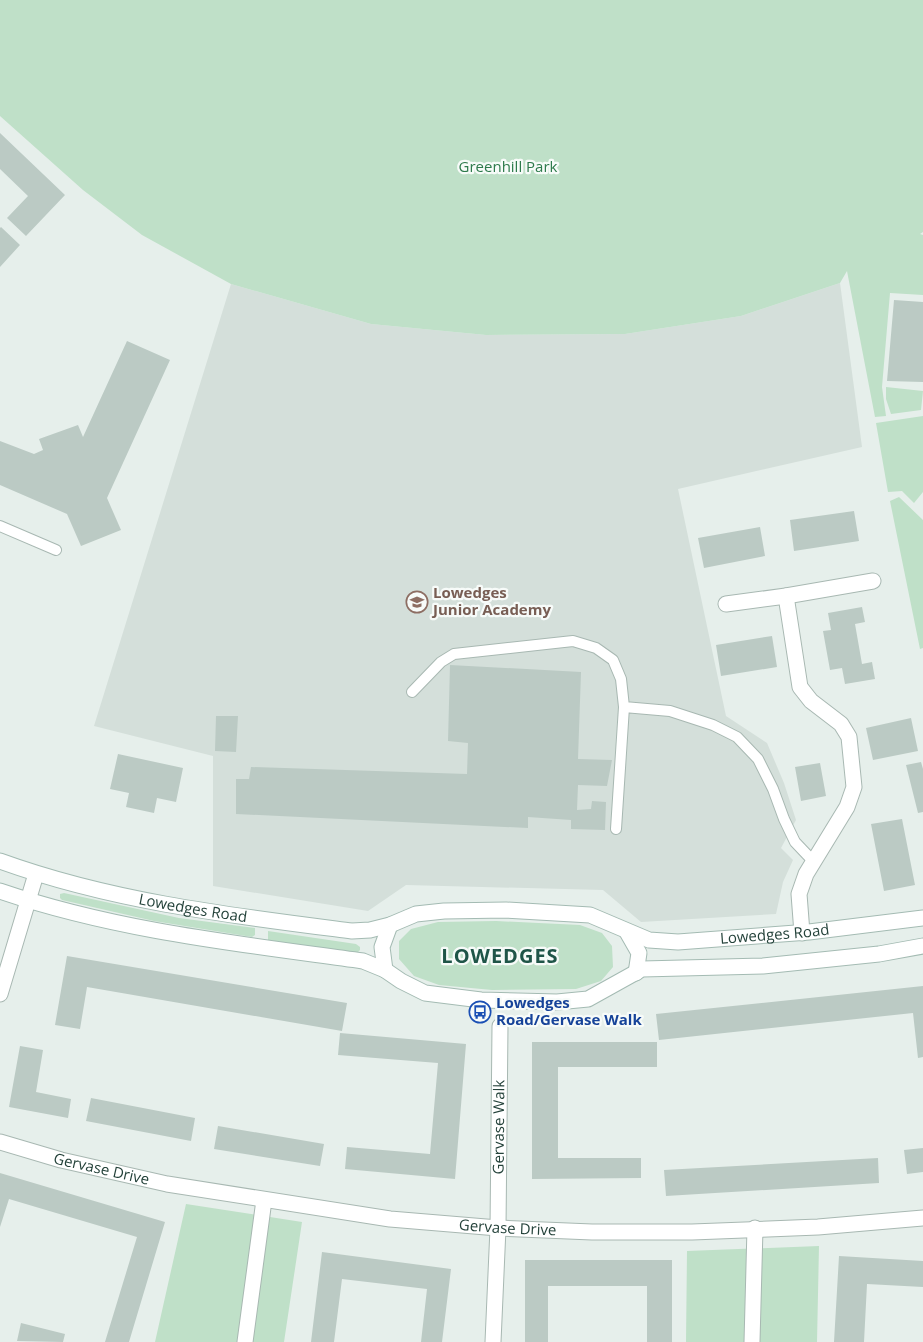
<svg xmlns="http://www.w3.org/2000/svg" width="923" height="1342" viewBox="0 0 923 1342" font-family="'Open Sans',sans-serif">
  <rect width="100%" height="100%" fill="#e6efeb"/>
  <path fill="#d4dfda" d="M840,283L862,447L678,489L726,716L767,743L784,783L796,820L781,848L793,860L783,882L776,914L641,922L603,890L406,885L368,911L213,886V756L94,726L231,284L371,324L486,335L625,334L741,316Z"/>
  <path fill="#bfe0c8" d="M0,0H923V232L920,234L923,235V295L890,293L882,387L886,416L875,417L847,271L840,283L741,316L625,334L486,335L371,324L231,284L142,235L83,190L0,116Z
    M886,387L923,391L921,410L891,414L886,399Z
    M923,416V492L914,503L902,491L888,492L876,423Z
    M899,497L923,520V648L920,649L890,501Z
    M64,893L179,918L255,928V935L252,937L154,921L62,900L60,898V894Z
    M496,921L580,925L602,933L612,946L613,967L601,981L576,989L492,990L439,985L414,976L399,959V941L411,929L438,922Z
    M268,931L356,944L360,947V950L357,953L268,940Z
    M186,1204L302,1222L284,1342H155Z
    M819,1246L817,1342H686L687,1251Z"/>
  <path fill="#bbcac4" d="M0,133L65,195L26,236L7,218L28,196L0,169Z
    M1,227L20,245L0,267V228Z
    M894,300L923,302V382L887,381Z
    M127,341L170,360L107,498L121,530L81,546L67,514L0,485V441L34,454L43,450L39,439L78,425L83,437Z
    M854,511L859,541L794,551L790,520Z
    M760,527L765,556L704,568L698,538Z
    M862,607L865,622L855,624L862,664L872,662L875,679L845,684L842,668L830,670L823,631L831,630L828,613Z
    M772,636L777,667L721,676L716,645Z
    M450,665L581,672L578,759L612,760L607,786L578,785L577,810L591,809L592,801L606,802L605,830L571,829V820L528,817V828L236,814V779H249L251,767L467,774L468,743L448,741Z
    M216,716H238L236,752L215,751Z
    M911,718L918,751L873,760L866,728Z
    M118,754L183,768L176,802L157,798L154,813L126,807L129,793L110,789Z
    M921,762L923,769V812L918,813L906,765Z
    M820,763L826,796L801,801L795,767Z
    M902,819L915,885L884,891L871,824Z
    M67,956L347,1003L342,1031L87,987L80,1029L55,1025Z
    M923,986V1057L918,1058L913,1013L659,1040L656,1014Z
    M340,1033L466,1044L455,1179L345,1169L347,1147L430,1154L438,1063L338,1055Z
    M532,1042H657V1067H558V1158H641V1178L532,1179Z
    M20,1046L43,1050L36,1092L71,1099L68,1118L9,1107Z
    M91,1098L195,1118L191,1141L86,1121Z
    M218,1126L324,1144L320,1166L214,1149Z
    M923,1148V1172L907,1174L904,1150Z
    M878,1158L879,1183L666,1196L664,1170Z
    M0,1173L165,1222L129,1342H105L137,1237L9,1199L0,1227Z
    M322,1252L451,1269L442,1342H421L427,1289L342,1279L334,1342H311Z
    M839,1256L923,1261V1287L867,1284L864,1342H834Z
    M525,1260H672V1342H647V1286H548V1342H525Z
    M21,1323L65,1334L63,1342L17,1341Z"/>
  <g fill="none" stroke-linecap="round" stroke-linejoin="round">
    <g stroke="#a8b8b2" stroke-width="12">
      <path id="lane" d="M0,526L56,550
        M412,692L441,662L454,654L573,641L596,648L613,660L621,679L624,707L616,829
        M624,707L670,711L713,725L737,737L758,759L773,789L784,819L795,842L813,861"/>
    </g>
    <g stroke="#a8b8b2" stroke-width="17">
      <g id="street">
        <path d="M786,596L800,687L811,701L841,724L849,737L854,787L847,807L806,874L799,894L802,933"/>
        <path d="M726,604L786,596L873,581"/>
        <path d="M0,994L36,874"/>
        <path id="s1" d="M0,1142L61,1160L167,1184L390,1219L498,1228L592,1232H692L818,1227L923,1218"/>
        <path d="M245,1342L264,1200"/>
        <path id="s2" d="M493,1342L498,1228L500,1026"/>
        <path d="M752,1342L755,1228"/>
      </g>
    </g>
    <g stroke="#a4bbb3" stroke-width="17">
      <g id="secondary">
        <path id="s3" d="M0,861C113,902 234,916 352,931L370,930L390,925L416,914L444,911L506,910L590,915L649,940L678,942L809,932L923,918"/>
        <path d="M0,891C117,931 241,944 363,961L385,970L401,981L425,993L481,1000L557,1002L588,999L642,969L763,966L879,954L923,946"/>
        <path d="M627,932L639,953L636,973"/>
        <path d="M385,970L382,947L390,925"/>
      </g>
    </g>
    <use href="#lane" stroke="#fff" stroke-width="10"/>
    <use href="#street" stroke="#fff" stroke-width="15"/>
    <use href="#secondary" stroke="#fff" stroke-width="15"/>
  </g>
  <defs>
    <g id="school-ring" transform="scale(1.125)"><circle r="9.5" fill="#f7fbf9" stroke="#8d6e63" stroke-width="1.5"/><path d="M0-5L7-2L0 1L-7-2ZM-4 1L0 2.5L4 1V4Q0 6-4 4Z" fill="#8d6e63"/></g>
    <g id="bus-ring" transform="scale(1.125)"><circle r="9.5" fill="#f7fbf9" stroke="#1a4fb4" stroke-width="1.5"/><path d="M-5-6H5V4H4V6H2V4H-2V6H-4V4H-5ZM-3.5-4V0h7V-4ZM-3.5 1.2v1.5H-2V1.2ZM2 1.2v1.5H3.5V1.2Z" fill="#1a4fb4"/></g>
  </defs>
  <g fill-rule="evenodd">
    <use href="#school-ring" x="417" y="602"/>
    <use href="#bus-ring" x="480" y="1012"/>
  </g>
  <g text-anchor="middle" stroke-width="4.5" stroke-linejoin="round" paint-order="stroke">
    <g font-size="15" fill="#2d7a4b" stroke="#f7fbf9">
      <text x="508" y="172">Greenhill Park</text>
    </g>
    <g font-size="15" font-weight="bold" fill="#785e54" stroke="#f7fbf9" text-anchor="start">
      <text x="433" y="598">Lowedges<tspan x="433" dy="17">Junior Academy</tspan></text>
    </g>
    <g font-size="15" fill="#24423a" stroke="#f7fbf9">
      <text dy="5" stroke="none"><textPath href="#s3" startOffset="199">Lowedges Road</textPath></text>
      <text dy="5" stroke="none"><textPath href="#s3" startOffset="791">Lowedges Road</textPath></text>
      <text dy="5" stroke="none"><textPath href="#s2" startOffset="215">Gervase Walk</textPath></text>
      <text dy="5" stroke="none"><textPath href="#s1" startOffset="105">Gervase Drive</textPath></text>
      <text dy="5" stroke="none"><textPath href="#s1" startOffset="516">Gervase Drive</textPath></text>
    </g>
    <g font-size="15" font-weight="bold" fill="#164399" stroke="#f7fbf9" text-anchor="start">
      <text x="496" y="1008">Lowedges<tspan x="496" dy="17">Road/Gervase Walk</tspan></text>
    </g>
    <g font-size="20" font-weight="bold" letter-spacing="1" fill="#1f5548" stroke="#f7fbf9">
      <text x="500" y="963">LOWEDGES</text>
    </g>
  </g>
</svg>
